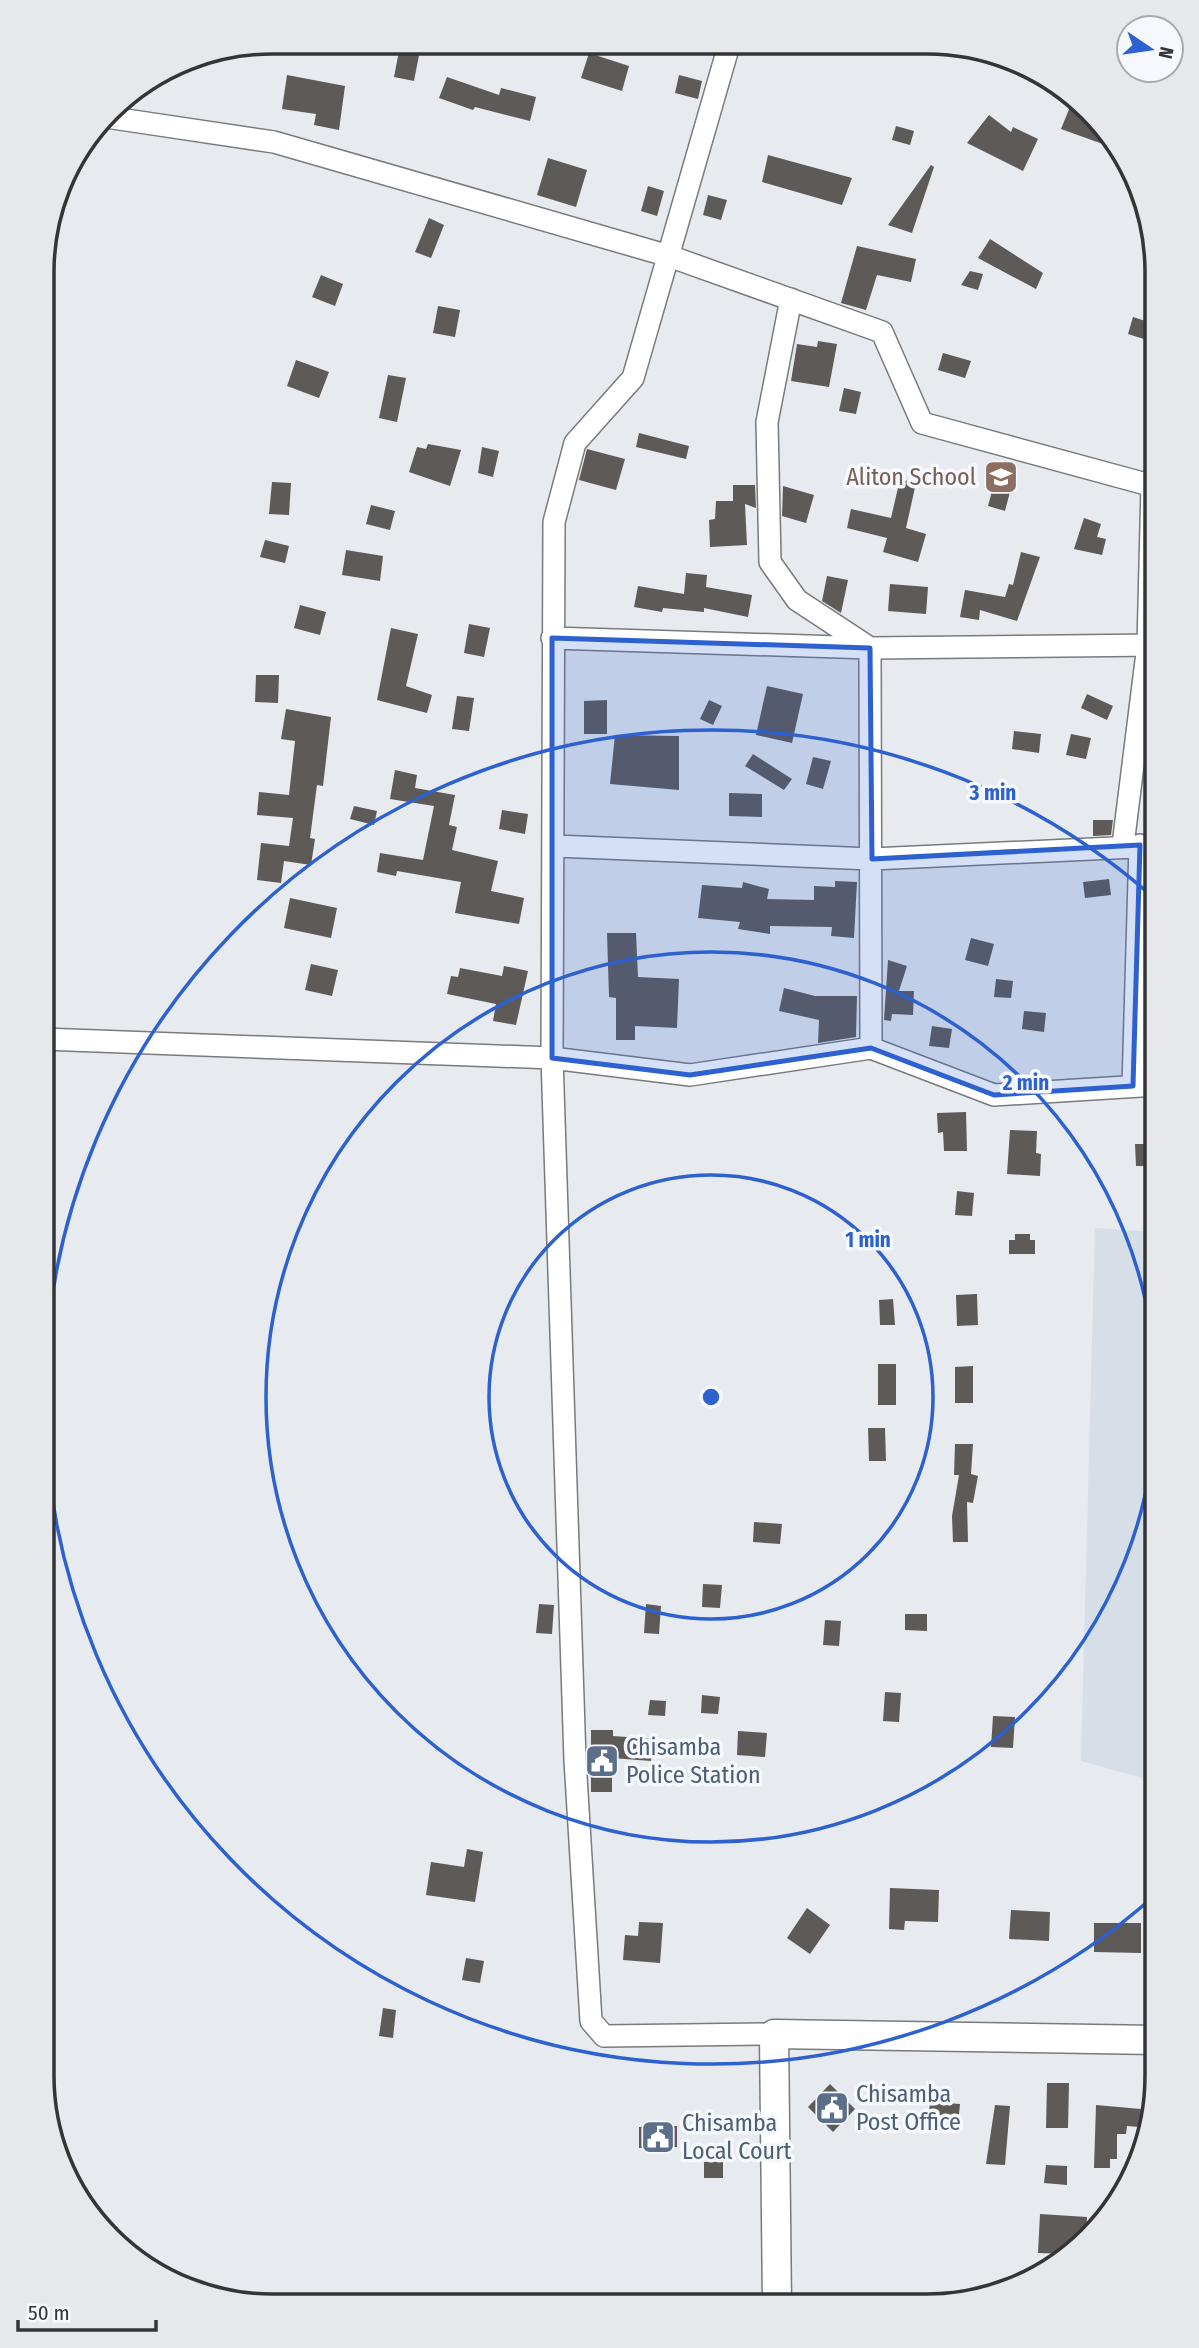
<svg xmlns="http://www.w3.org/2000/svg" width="1199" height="2348" viewBox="0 0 1199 2348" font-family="'Fira Sans Condensed',sans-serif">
  <rect width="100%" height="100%" fill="#e7eaee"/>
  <path fill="#d6dee8" d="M1095,1228L1157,1232V1782L1081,1761Z"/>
  <path fill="#5e5a58" d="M400,46L420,50L414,81L394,77Z
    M589,53L629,66L622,91L581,78Z
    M287,75L345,86L339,130L314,125L316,114L282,109Z
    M679,75L702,81L698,99L675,93Z
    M447,77L499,95L501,88L536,97L530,121L475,107L473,110L439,98Z
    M1072,102L1083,106L1111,147L1061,129Z
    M989,115L1011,132L1013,127L1038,139L1023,171L967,143Z
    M896,126L914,131L910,145L892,140Z
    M768,155L852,178L842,205L762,182Z
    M548,158L587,170L576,207L537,195Z
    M931,165L934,167L912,233L888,225Z
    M648,186L664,191L657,216L641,211Z
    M708,195L727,200L721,220L703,215Z
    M429,218L444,225L431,258L415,252Z
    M990,239L1043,273L1036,289L978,258Z
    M857,246L916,259L911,282L877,275L866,310L841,303Z
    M970,271L983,274L978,290L961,285Z
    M321,275L343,284L335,306L312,297Z
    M438,306L460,310L455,337L433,333Z
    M1133,317L1155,324L1150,341L1128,334Z
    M818,341L837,344L829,387L791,381L797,344L817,347Z
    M943,353L971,361L965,378L938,370Z
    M296,360L329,372L319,398L287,386Z
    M388,375L406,378L397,422L379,418Z
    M844,388L861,392L856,414L839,411Z
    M639,433L689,446L686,459L636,447Z
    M428,444L461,450L450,486L409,472L417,447L426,449Z
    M482,447L499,451L493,477L478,473Z
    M587,449L625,459L616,490L579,480Z
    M998,469L1015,473L1005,511L988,506Z
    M900,479L916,483L906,528L926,534L918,562L883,552L887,538L847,528L851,509L891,518Z
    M272,482L291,483L289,515L269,514Z
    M733,485H755L756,508L745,504L747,545L710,547L709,520L715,519L716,501H733Z
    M783,486L814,495L806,523L782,516Z
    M371,505L395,511L390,530L366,524Z
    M1084,518L1101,524L1097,537L1106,539L1102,555L1074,549Z
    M265,540L289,546L285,563L260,557Z
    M346,550L383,556L380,581L342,575Z
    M1021,552L1040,557L1017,621L980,610L979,620L960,617L965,590L1005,597L1009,584L1013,585Z
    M686,573L707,575L706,587L752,595L748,617L704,608V612L663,608L662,612L634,607L638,586L684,594Z
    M827,576L848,580L841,613L822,601Z
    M890,584L928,587L926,614L888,611Z
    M300,605L326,612L320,635L294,628Z
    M469,624L490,628L484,657L464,653Z
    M391,628L418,634L406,686L432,695L427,713L377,700Z
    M256,675H279L278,703L255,702Z
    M767,686L803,694L792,743L756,735Z
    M1087,694L1113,706L1107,720L1081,708Z
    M457,696L474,698L469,731L452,729Z
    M607,700V734H584V701Z
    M709,700L722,706L713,725L700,719Z
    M286,709L331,717L323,786L317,785L310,838L315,839L311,865L284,861L281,883L257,880L261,843L289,846L293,818L257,815L259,792L289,795L295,741L281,739Z
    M1014,731L1041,734L1039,753L1012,749Z
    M1071,734L1091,738L1086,759L1066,755Z
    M615,735L679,736V790L610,784Z
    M753,754L792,779L784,790L745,766Z
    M813,757L831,761L823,789L806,784Z
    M395,770L417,775L415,788L455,795L449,825L457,827L452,850L498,861L491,891L524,898L519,924L455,913L461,882L397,871L396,876L377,872L380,853L423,860L434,806L390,799Z
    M729,793L762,794V817L729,816Z
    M354,806L377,811L374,825L350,819Z
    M502,810L528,814L525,834L499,829Z
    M1093,820H1113L1111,835L1093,836Z
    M1109,879L1111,895L1085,898L1083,882Z
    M835,881L857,882L854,938L831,936L832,927L770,926V934L738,929L740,922L698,918L702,885L742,888L743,882L769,889L767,899L814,900V886L835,887Z
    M290,898L337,908L331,938L284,928Z
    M607,933H636L638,977L679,979L677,1028L635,1026V1040H616V998L609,997Z
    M971,938L994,944L988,966L965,960Z
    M888,960L907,966L899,991H914L913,1015L892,1014L891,1021L884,1020Z
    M311,964L338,970L332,996L305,990Z
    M504,966L528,971L516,1025L493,1021L496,1004L447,994L451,976L458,977L460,968L502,976Z
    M996,979L1013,981L1011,998L994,997Z
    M784,988L815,996H857L856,1037L818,1043L819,1020L779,1011Z
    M1024,1011L1046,1013L1044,1032L1022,1029Z
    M932,1026L952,1029L949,1048L929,1046Z
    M966,1112L967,1151H944L943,1132L938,1133L937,1113Z
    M1010,1130L1037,1131L1036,1153L1041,1154L1040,1176L1007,1174Z
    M1135,1144H1157V1166H1136Z
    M957,1191L974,1193L972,1216L955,1215Z
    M1015,1234H1030V1240H1035V1254H1009V1240H1015Z
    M977,1294L978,1325L957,1326L956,1295Z
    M893,1299L895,1325H880L879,1300Z
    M878,1364H896V1405H878Z
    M973,1366V1403H955V1367Z
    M868,1428H885L886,1461H869Z
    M955,1444H973L971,1474L978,1476L973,1503L967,1502L968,1542H953L952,1516L959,1475H954Z
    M754,1522L782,1524L780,1544L753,1542Z
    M703,1584L722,1585L720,1608L702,1607Z
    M539,1604L554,1605L552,1634L536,1633Z
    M646,1604L661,1606L659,1634L644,1633Z
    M905,1614H927V1631L905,1630Z
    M825,1620L841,1621L839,1646L823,1645Z
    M885,1692L901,1693L899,1722L883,1721Z
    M702,1695L720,1697L718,1714L701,1713Z
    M650,1700L666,1701L665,1716L648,1715Z
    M993,1716L1015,1717L1013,1748L991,1747Z
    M591,1730H613V1736L653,1739L651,1761L612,1758V1792H591Z
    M738,1731L767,1733L765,1757L737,1755Z
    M467,1849L483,1852L475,1902L426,1895L431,1862L464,1867Z
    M890,1888L939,1890L938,1922L905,1921L904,1930L889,1929Z
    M807,1908L830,1925L810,1954L787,1938Z
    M1011,1910L1050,1912L1049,1941L1009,1939Z
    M639,1922L663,1923L660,1963L623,1960L625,1935L638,1936Z
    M1094,1923H1141V1953L1094,1952Z
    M466,1958L484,1961L480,1983L462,1980Z
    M383,2008L396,2010L393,2038L379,2036Z
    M1047,2083H1069L1068,2128H1046Z
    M830,2084L855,2109L833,2132L808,2107Z
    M930,2102L960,2104L958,2124L928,2122Z
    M995,2105L1010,2106L1005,2165L986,2164Z
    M1096,2105L1141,2109L1139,2127L1127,2126L1126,2134H1117V2159H1110V2168H1094Z
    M677,2126V2147L639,2148V2127Z
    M723,2161V2178H704V2162Z
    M1046,2165L1067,2166V2185L1044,2183Z
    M1040,2214L1087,2217L1086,2238L1069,2254L1038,2253Z"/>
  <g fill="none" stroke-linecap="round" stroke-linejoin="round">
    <g stroke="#787a7e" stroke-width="24">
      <path id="minor" d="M729,45L633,378L575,443L554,522L552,1058L575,1760L591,2021L604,2036L774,2034
        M106,117L274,142L669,256L882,332L922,423L1157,487
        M791,299L767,422L770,562L797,600L870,648L871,1048
        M552,638L870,648L1157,645
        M1123,845L1148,645L1152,485L1157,466
        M555,846L872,859L1157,846
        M43,1039L552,1058L690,1075L871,1048L994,1095L1157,1085
        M1133,1086L1140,845"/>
    </g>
    <g stroke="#787a7e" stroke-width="31">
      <path id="secondary" d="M777,2306L774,2034L1156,2040"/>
    </g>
    <use href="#minor" stroke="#fff" stroke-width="21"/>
    <use href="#secondary" stroke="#fff" stroke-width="28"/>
  </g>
  <path fill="#2c61cf" fill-opacity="0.2" stroke="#2c61cf" stroke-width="5" stroke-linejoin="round" d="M552,638L870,648L872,859L1140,845L1133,1086L994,1095L871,1048L690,1075L552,1058Z"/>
  <g fill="none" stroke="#2c61cf" stroke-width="3.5">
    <circle cx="711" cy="1397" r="222"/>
    <circle cx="711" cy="1397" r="445"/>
    <path d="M1153 1897A667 667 0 1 1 1153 897"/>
  </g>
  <defs>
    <g id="school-square" transform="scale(1.75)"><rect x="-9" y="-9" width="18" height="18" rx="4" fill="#8d6e63" stroke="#f5f8fc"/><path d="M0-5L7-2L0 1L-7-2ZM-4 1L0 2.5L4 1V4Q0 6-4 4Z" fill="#fff"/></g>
    <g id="civic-square" transform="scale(1.75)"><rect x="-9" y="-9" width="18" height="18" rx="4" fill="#5c6f8a" stroke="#f5f8fc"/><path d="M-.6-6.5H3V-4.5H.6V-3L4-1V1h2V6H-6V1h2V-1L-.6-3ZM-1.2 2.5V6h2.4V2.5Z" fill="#fff"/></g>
  </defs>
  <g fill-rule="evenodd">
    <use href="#school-square" x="1001" y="477"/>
    <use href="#civic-square" x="602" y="1761"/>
    <use href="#civic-square" x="832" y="2108"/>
    <use href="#civic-square" x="658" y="2137"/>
  </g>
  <g text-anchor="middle" stroke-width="7" stroke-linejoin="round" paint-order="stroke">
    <g font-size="24" fill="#785e54" stroke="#f5f8fc" text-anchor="end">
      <text x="976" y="485">Aliton School</text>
    </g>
    <g font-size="24" fill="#4e5e75" stroke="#f5f8fc" text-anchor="start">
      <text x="626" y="1755">Chisamba<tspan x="626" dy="28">Police Station</tspan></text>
      <text x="856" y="2102">Chisamba<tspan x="856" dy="28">Post Office</tspan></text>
      <text x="682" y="2131">Chisamba<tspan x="682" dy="28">Local Court</tspan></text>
    </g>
  </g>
  <path d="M0 0H1199V2348H0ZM272 54H927A218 218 0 0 1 1145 272V2076A218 218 0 0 1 927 2294H272A218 218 0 0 1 54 2076V272A218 218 0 0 1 272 54Z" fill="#e6e8ec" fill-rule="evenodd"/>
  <path fill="none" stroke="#343537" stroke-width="3.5" d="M272 54H927A218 218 0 0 1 1145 272V2076A218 218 0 0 1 927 2294H272A218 218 0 0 1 54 2076V272A218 218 0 0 1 272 54Z"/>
  <circle cx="711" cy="1397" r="10" fill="#2c61cf" stroke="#f5f8fc" stroke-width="3.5"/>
  <g font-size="21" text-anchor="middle" font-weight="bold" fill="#2c61cf" stroke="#f5f8fc" stroke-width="7" stroke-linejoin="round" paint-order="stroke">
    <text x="993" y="800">3 min</text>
    <text x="1026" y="1090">2 min</text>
    <text x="868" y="1247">1 min</text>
  </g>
  <g transform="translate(1150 49) rotate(103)"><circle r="33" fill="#f5f8fc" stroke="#a8aaad" stroke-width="2"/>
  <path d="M0-5L12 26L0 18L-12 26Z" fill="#2c61cf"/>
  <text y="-10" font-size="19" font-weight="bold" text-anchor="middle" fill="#343537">N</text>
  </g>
  <path d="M18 2320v10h138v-10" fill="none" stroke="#343537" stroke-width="3.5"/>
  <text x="28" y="2320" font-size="21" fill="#343537" stroke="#f5f8fc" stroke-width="5" paint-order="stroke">50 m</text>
</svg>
